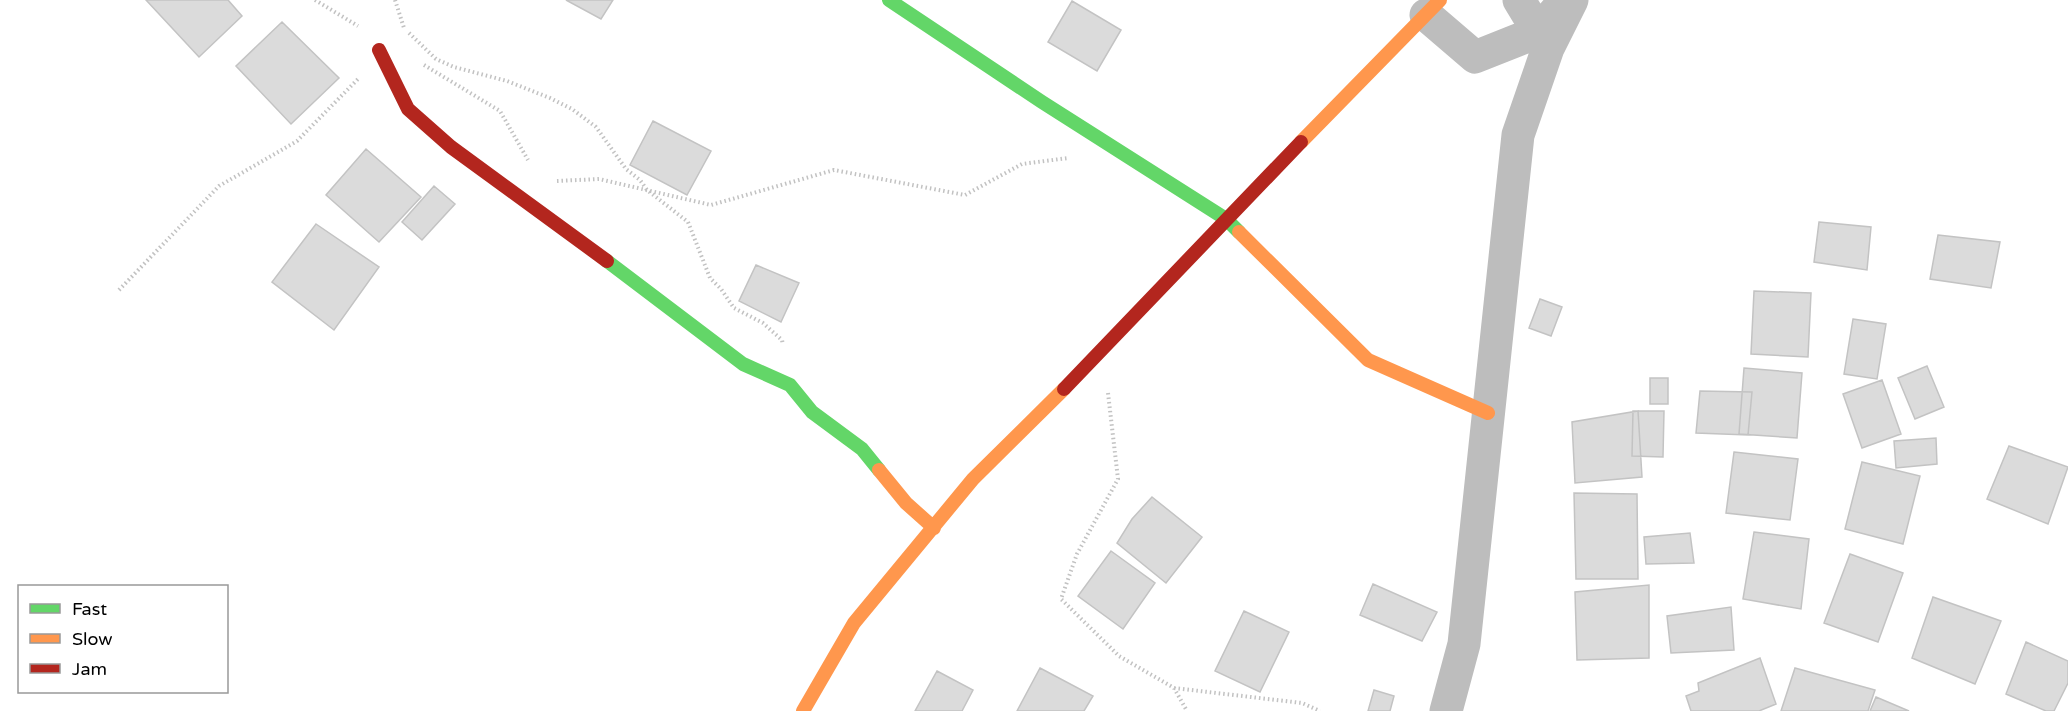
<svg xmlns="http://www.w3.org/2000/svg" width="2068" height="711" viewBox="0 0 2068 711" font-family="'Varela Round',sans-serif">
  <rect width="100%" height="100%" fill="#fff"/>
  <path fill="#dbdbdb" stroke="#c3c3c3" stroke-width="1.5" d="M146,0H228L242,16L199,57Z
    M566,0H613L601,19Z
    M1072,1L1121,30L1097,71L1048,42Z
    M282,22L339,78L291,124L236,66Z
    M653,121L711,151L687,195L630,165Z
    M366,149L421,197L379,242L326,195Z
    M434,186L455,204L422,240L402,222Z
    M1819,222L1871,227L1867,270L1814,262Z
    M316,224L379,267L334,330L272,282Z
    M1938,235L2000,242L1991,288L1930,279Z
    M756,265L799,283L781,322L739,301Z
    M1754,291L1811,293L1808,357L1751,354Z
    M1540,299L1562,307L1551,336L1529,328Z
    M1853,319L1886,324L1877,379L1844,374Z
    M1927,366L1944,407L1915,419L1898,378Z
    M1744,368L1802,373L1797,438L1739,434Z
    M1650,378H1668V404H1650Z
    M1882,380L1901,434L1862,448L1843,394Z
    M1700,391L1752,392L1748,435L1696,433Z
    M1633,411H1664L1663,457L1632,456Z
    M1638,411L1642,477L1575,483L1572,422Z
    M1936,438L1937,464L1896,468L1894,441Z
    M2009,446L2068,467L2048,524L1987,499Z
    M1734,452L1798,459L1790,520L1726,513Z
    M1862,462L1920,476L1903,544L1845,529Z
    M1574,493L1637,494L1638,579H1576Z
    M1152,497L1202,537L1166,583L1117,543L1132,519Z
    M1754,532L1809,539L1801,609L1743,599Z
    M1690,533L1694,563L1646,564L1644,537Z
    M1111,551L1155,583L1123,629L1078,596Z
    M1850,554L1903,573L1878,642L1824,623Z
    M1373,584L1437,612L1422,641L1360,615Z
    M1649,585V658L1577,660L1575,592Z
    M1933,597L2001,621L1975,684L1912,658Z
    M1731,607L1734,650L1671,653L1667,616Z
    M1244,611L1289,632L1260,692L1215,671Z
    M2026,642L2068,661V683L2054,711H2046L2006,694Z
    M1760,658L1776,704L1759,711H1691L1686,696L1699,691L1698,683Z
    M1040,668L1093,696L1084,711H1017Z
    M1795,668L1875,690L1868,711H1781Z
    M937,671L973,690L962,711H915Z
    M1374,690L1394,696L1390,711H1368Z
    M1876,697L1909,711H1870Z"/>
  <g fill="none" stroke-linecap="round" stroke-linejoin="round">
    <path stroke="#c2c2c2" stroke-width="4" stroke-dasharray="1.5 3" stroke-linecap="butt" d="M315,0L358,26
      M395,0L404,28
      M409,33L436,59L454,67L507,81L550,98L572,109L596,127L626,169L640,180L647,190L688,222L710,278L721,289L734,308L763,323L782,340L783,345
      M424,65L500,111L528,160
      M557,181L599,179L711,205L834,170L965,195L1022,164L1068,158
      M119,290L219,186L297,141L358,79
      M1108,393L1118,479L1077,554L1061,599L1119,656L1174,688L1187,711
      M1174,688L1302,703L1320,711"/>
    <path stroke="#bdbdbd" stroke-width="33" d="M1519,0L1548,48
      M1426,15L1475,57L1538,32L1560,6
      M1446,711L1464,644L1518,135L1548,48L1572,0"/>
    <path stroke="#63d668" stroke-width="14" d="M889,0L1042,102L1226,219L1239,232
      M607,261L743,364L790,385L812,412L862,449L879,470"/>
    <path stroke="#ff974d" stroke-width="14" d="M1301,142L1440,0
      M1239,232L1368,360L1488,413
      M879,470L906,503L934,528
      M803,711L854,623L973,479L1064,389"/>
    <path stroke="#b3261e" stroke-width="14" d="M379,50L408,109L451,147L607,261
      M1064,389L1301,142"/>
  </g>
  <rect x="18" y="585" width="210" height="108" fill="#ffffff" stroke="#999999" stroke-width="1.5"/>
  <rect x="30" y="604" width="30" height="9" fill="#63d668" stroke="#999999" stroke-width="1.5"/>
  <text x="72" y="615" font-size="18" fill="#000000">Fast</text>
  <rect x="30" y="634" width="30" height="9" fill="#ff974d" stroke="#999999" stroke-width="1.5"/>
  <text x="72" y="645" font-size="18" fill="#000000">Slow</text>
  <rect x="30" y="664" width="30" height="9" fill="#b3261e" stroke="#999999" stroke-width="1.5"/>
  <text x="72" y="675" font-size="18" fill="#000000">Jam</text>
</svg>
